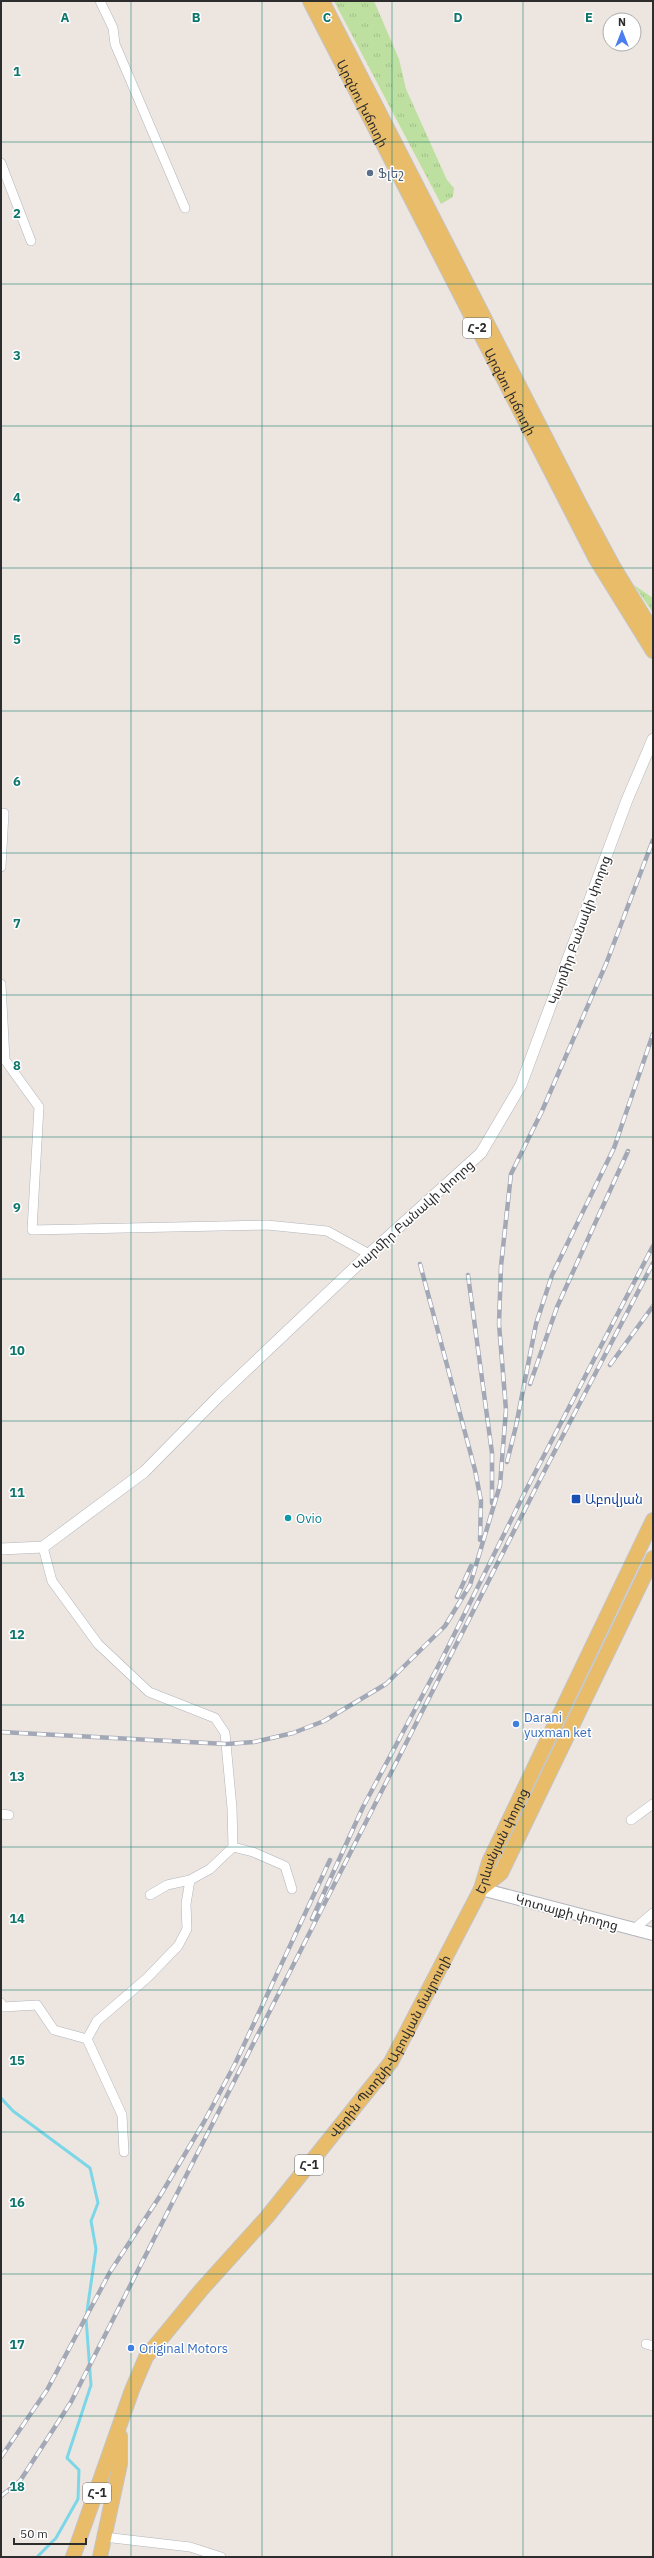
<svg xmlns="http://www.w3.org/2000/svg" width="654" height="2558" viewBox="0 0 654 2558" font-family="'IBM Plex Sans','Noto Sans Armenian',sans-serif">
  <defs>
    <pattern id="grass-tufts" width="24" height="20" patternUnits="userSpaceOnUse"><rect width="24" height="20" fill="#bde0a1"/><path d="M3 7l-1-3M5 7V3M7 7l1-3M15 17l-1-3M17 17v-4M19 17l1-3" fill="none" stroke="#a3c08b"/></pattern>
  </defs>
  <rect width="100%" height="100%" fill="#ede6e0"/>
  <path fill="url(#grass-tufts)" d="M334,1H374L399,59L406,89L447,180L454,188L453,197L441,204Z
    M634,585L653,598V613Z"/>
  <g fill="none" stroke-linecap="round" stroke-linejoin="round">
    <path stroke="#7bd7e8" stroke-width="3" d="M1,2098L13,2111L90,2168L98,2203L91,2221L96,2249L86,2318L91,2385L67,2458L79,2470L78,2499L56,2538L37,2557"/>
    <g stroke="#b1b4bc" stroke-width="10">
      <path id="minor" d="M100,1L113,28L115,44L185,208
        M1,163L31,241
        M1,867L4,813
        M1,984L5,1060L39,1107L32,1230L267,1225L327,1231L369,1254
        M43,1547L52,1581L98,1644L149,1692L215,1718L225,1733L232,1808L233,1847L210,1869L190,1880L186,1904L187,1929L178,1946L147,1978L97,2021L87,2039L122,2115L124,2152
        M1,1814L9,1815
        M631,1820L653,1804
        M233,1847L253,1852L285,1866L292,1889
        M150,1895L167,1885L190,1880
        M633,1930L653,1913
        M1,2003L3,2007L37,2005L54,2030L87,2039
        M646,2344L653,2346
        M104,2537L190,2547L221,2557"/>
    </g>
    <g stroke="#b1b4bc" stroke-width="12">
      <path id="tertiary" d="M1,1549L43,1547L144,1472L219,1396L369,1254L481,1153L521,1085L627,800L653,739"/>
    </g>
    <g stroke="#b1b4bc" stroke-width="14">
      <path id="secondary" d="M481,1889L653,1934"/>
    </g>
    <g stroke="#c4c4c4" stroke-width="16">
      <g id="primary">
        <path id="s1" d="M310,1L596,559L653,651"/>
        <path d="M322,1L579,503L614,568L653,632"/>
        <path d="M481,1889L501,1873L653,1558"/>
        <path id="s2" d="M73,2557L132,2390L146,2357L202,2289L267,2217L391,2062L481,1889L489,1862L653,1520"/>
        <path d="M100,2557L120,2464V2436"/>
      </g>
    </g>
    <use href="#minor" stroke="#fff" stroke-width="9"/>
    <use href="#tertiary" stroke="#fff" stroke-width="11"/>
    <use href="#secondary" stroke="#fff" stroke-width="12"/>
    <use href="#primary" stroke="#e9bc6a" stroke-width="14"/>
    <g stroke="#a3a8b6" stroke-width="4.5">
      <path id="rail" d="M420,1264L475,1470L481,1501L480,1540
        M468,1275L492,1453V1503
        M610,1365L653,1306
        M530,1384L557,1307L628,1151
        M507,1462L516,1426L536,1324L552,1275L614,1148L653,1034
        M457,1597L471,1566
        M1,1732L226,1744L254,1742L293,1733L324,1721L386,1684L445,1626L470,1585L500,1485L506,1410L499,1324L501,1266L511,1174L542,1111L606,964L653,840
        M312,1919L363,1807L443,1657L526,1490L653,1246
        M1,2457L47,2390L110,2272L160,2196L204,2122L235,2064L330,1860
        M1,2496L20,2481L71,2402L547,1466L653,1263"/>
    </g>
    <use href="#rail" stroke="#fff" stroke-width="3" stroke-dasharray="9" stroke-linecap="butt"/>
  </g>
  <path fill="none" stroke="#0f766e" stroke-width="1" stroke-opacity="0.55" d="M131,1V2557M262,1V2557M392,1V2557M523,1V2557M1,142H653M1,284H653M1,426H653M1,568H653M1,711H653M1,853H653M1,995H653M1,1137H653M1,1279H653M1,1421H653M1,1563H653M1,1705H653M1,1847H653M1,1990H653M1,2132H653M1,2274H653M1,2416H653"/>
  <circle fill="#5c6f8a" stroke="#fff" stroke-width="1.5" cx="370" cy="173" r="4"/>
  <rect fill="#1a4fb4" stroke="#fff" stroke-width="1.5" x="571" y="1494" width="10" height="10" rx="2"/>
  <circle fill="#0f9aa8" stroke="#fff" stroke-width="1.5" cx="288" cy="1518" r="4"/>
  <g fill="#3f7fe0" stroke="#fff" stroke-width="1.5">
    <circle cx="516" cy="1724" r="4"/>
    <circle cx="131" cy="2348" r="4"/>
  </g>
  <g text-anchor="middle" stroke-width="3" stroke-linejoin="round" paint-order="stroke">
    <g fill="#fff" stroke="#6c6c6c" stroke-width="1">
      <rect x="463" y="318" width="28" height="20" rx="3"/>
      <rect x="295" y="2155" width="28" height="20" rx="3"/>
      <rect x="83" y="2483" width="28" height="20" rx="3"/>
    </g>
    <g font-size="12" font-weight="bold" fill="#2d2d2d">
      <text x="477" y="332">Հ-2</text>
      <text x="309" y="2169">Հ-1</text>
      <text x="97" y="2497">Հ-1</text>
    </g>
    <g font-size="13" fill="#2d2d2d" stroke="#fff">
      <text dy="5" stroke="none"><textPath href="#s1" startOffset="115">Արզնու խճուղի</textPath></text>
      <text dy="5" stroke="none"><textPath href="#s1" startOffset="439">Արզնու խճուղի</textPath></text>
      <text transform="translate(579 930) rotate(-70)" y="5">Կարմիր Բանակի փողոց</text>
      <text transform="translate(413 1215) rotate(-42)" y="5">Կարմիր Բանակի փողոց</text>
      <text dy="5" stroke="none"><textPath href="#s2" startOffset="844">Երևանյան փողոց</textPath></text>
      <text transform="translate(567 1912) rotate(15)" y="5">Կոտայքի փողոց</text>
      <text dy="5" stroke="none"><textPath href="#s2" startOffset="609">Վերին Պտղնի-Աբովյան մայրուղի</textPath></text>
    </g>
    <g font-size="13" fill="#4e5e75" stroke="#fff" text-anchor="start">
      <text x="378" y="178">Ֆլեշ</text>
    </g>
    <g font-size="13" fill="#164399" stroke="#fff" text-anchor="start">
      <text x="585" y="1504">Աբովյան</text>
    </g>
    <g font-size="13" fill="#0d838f" stroke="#fff" text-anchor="start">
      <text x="296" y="1523">Ovio</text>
    </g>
    <g font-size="13" fill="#366cbe" stroke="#fff" text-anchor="start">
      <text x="524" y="1722">Darani<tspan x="524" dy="15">yuxman ket</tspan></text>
      <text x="139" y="2353">Original Motors</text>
    </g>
  </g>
  <g font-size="13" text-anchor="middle" font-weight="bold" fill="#0f766e" stroke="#fff" stroke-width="3" stroke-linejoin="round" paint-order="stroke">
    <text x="65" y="22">A</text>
    <text x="196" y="22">B</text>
    <text x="327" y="22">C</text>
    <text x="458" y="22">D</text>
    <text x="589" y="22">E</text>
    <text x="17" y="76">1</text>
    <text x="17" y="218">2</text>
    <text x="17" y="360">3</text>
    <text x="17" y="502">4</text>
    <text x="17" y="644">5</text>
    <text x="17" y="786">6</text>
    <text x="17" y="928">7</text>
    <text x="17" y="1070">8</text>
    <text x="17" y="1212">9</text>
    <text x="17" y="1355">10</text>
    <text x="17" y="1497">11</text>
    <text x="17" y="1639">12</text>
    <text x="17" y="1781">13</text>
    <text x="17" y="1923">14</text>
    <text x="17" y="2065">15</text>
    <text x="17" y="2207">16</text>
    <text x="17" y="2349">17</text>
    <text x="17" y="2491">18</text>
  </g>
  <rect width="654" height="2558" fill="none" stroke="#2d2d2d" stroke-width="4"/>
  <g transform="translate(622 32)"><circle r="19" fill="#ffffff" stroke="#ababab"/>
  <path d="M0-3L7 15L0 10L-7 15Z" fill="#4b7def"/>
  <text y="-6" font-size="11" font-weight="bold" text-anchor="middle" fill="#2d2d2d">N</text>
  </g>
  <path d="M14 2538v6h72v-6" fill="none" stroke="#2d2d2d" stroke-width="2"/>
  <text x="20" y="2538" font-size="12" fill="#2d2d2d" stroke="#ffffff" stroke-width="3" paint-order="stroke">50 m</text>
</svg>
